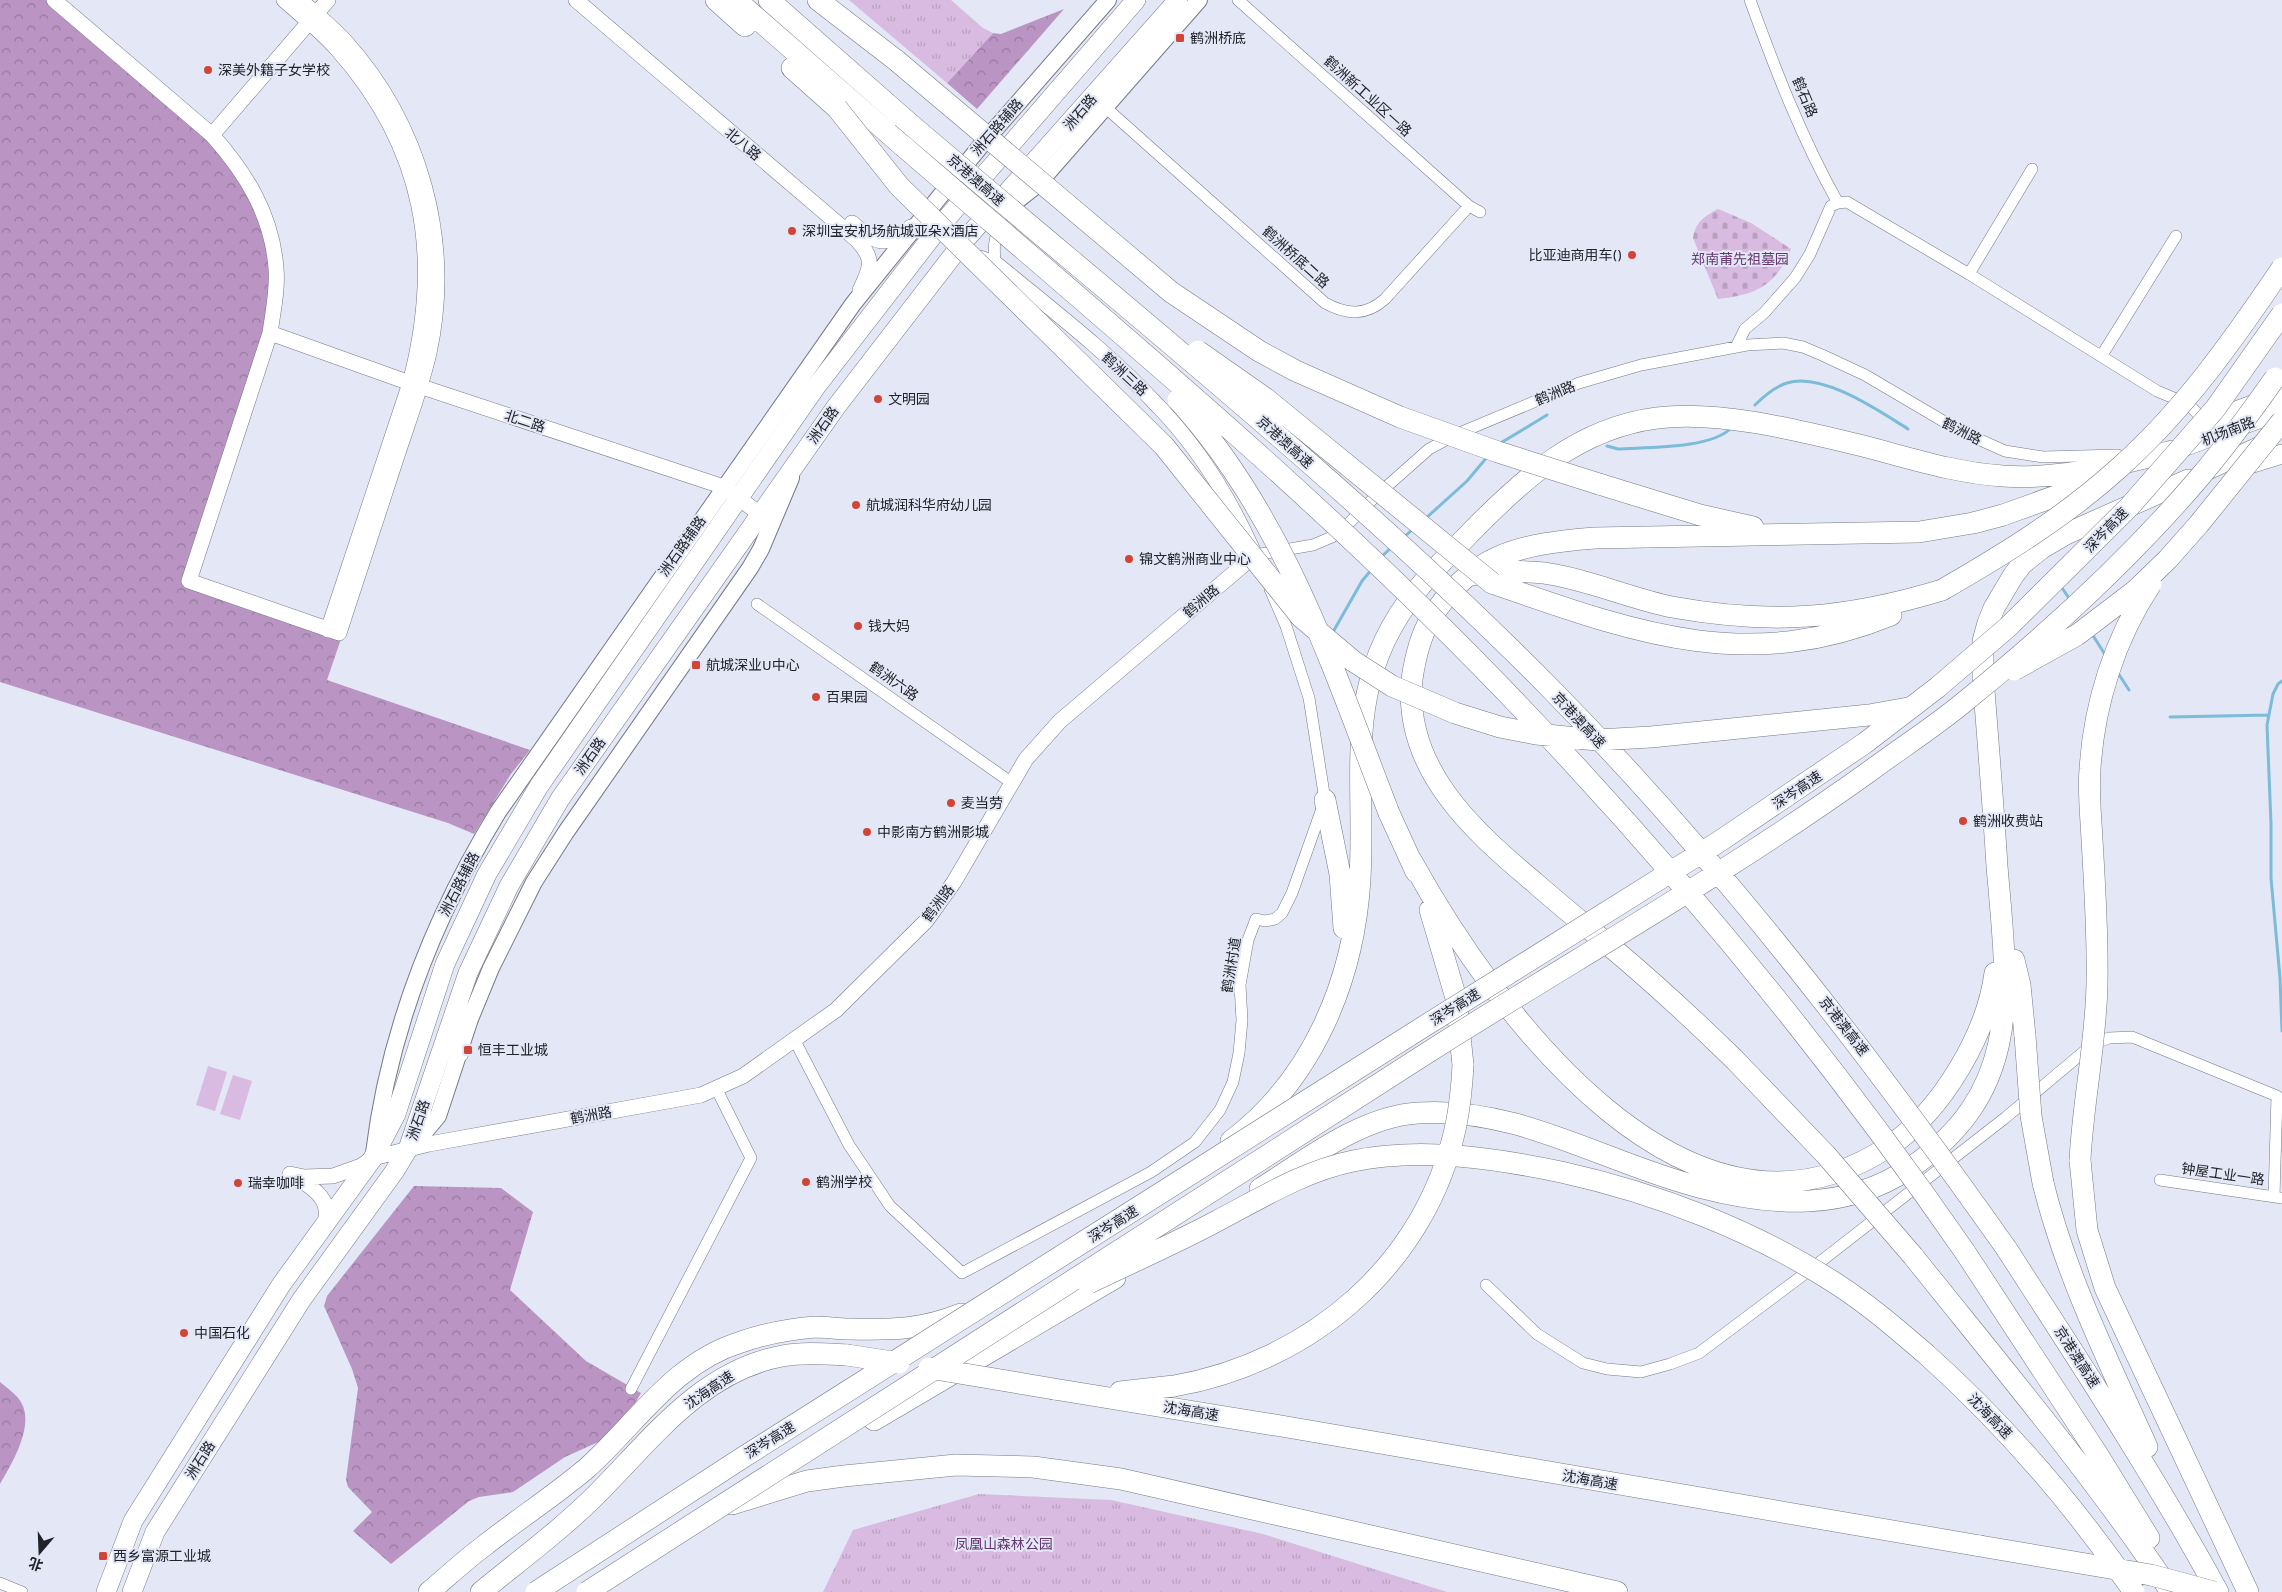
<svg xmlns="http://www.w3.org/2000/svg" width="2282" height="1592" viewBox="0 0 2282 1592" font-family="Overpass,'Noto Sans SC',sans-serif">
  <defs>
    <pattern id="forest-crowns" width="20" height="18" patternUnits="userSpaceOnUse" patternTransform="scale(1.25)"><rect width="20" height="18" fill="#ba95c3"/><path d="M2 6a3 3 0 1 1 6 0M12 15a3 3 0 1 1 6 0" fill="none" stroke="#97799e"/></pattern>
    <pattern id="cemetery-stones" width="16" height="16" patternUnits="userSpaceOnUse" patternTransform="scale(1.25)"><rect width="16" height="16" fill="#d9bae0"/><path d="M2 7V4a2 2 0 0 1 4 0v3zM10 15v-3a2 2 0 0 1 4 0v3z" fill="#baa0c0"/></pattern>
    <pattern id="park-tufts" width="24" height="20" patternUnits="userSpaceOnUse" patternTransform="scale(1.25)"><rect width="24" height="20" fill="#d9bae0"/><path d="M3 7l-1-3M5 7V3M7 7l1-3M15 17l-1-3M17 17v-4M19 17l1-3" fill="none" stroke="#baa0c0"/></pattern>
  </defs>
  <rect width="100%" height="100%" fill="#e3e7f6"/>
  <path fill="#d9bae0" d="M208,1066L227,1072L215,1111L196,1105Z
    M233,1075L252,1081L240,1120L220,1114Z"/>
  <path fill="url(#forest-crowns)" d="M0,0H54L212,135L264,212L275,296L189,581L342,636L327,680L530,750L511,774L474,834L448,823L0,682Z
    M1064,9L977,109L947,83L993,33L1001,34Z
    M414,1186L501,1188L533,1212L510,1290L586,1361L641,1393L633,1407L605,1439L565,1457L513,1492L479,1497L469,1501L391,1564L353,1531L372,1512L348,1487L346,1480L358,1388L352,1369L324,1306L327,1296Z
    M0,1382C7,1388 18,1395 22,1404C34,1427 11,1465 0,1484Z"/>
  <path fill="url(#cemetery-stones)" d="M1718,209L1751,223L1791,249C1776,286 1755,295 1718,299L1693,238C1695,222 1705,216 1718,209Z"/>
  <path fill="url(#park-tufts)" d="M849,0H951L983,28L993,33L947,83Z
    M979,1494L1111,1500L1263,1534L1447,1592H823L853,1530Z"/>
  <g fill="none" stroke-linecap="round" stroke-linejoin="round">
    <path stroke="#7cbcd8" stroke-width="3" d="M1755,405C1764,396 1774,387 1787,383C1823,372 1879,411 1908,429
      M1499,444L1547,415
      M1607,446L1618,449C1646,447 1709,449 1730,429
      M1425,519L1467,481L1488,456
      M1403,538L1413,529
      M1380,558L1392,547
      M2060,585L2071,601
      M1333,632L1362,581L1372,569
      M2092,634L2106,656
      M2118,673L2129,690
      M2282,681L2278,684L2273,694L2267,725L2271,824V878L2280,978L2282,1031
      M2170,717L2269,715"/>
    <g stroke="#767987" stroke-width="12">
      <path id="minor" d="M1238,0L1469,206L1480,212
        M1750,0C1775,69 1802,139 1838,203
        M1105,107L1325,303C1347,315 1366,316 1385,299L1469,206
        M995,263C994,249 993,238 1001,226
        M1969,274L2032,169
        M1736,347L1745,329L1764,313L1795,278L1810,254L1831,206L1838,203L1847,202L1969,274L2157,391L2188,404L2208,424
        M2102,355L2176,236
        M1258,561L1255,555L1313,545L1332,537L1345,527L1376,496L1429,449L1457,434L1579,383L1641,365L1747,345L1783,343L1803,347L1822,355L1865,375L1960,431L2005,451L2043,457L2118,455
        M757,604L1012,783
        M794,1039L849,1145L890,1206L962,1273L1151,1172L1195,1142L1220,1110L1233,1082L1239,1053L1242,1020L1240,985L1248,940L1256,919L1265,921L1275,919L1282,913L1292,893L1325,800L1309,698L1286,626L1270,589
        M2160,1180L2282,1198
        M1486,1285L1537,1334L1583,1363L1607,1369L1641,1372L1670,1364L1699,1353L1811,1269L2005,1118L2093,1044L2109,1038L2132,1037L2277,1096L2274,1197
        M631,1389L751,1158L716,1088
        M0,1583L22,1592"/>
    </g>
    <g stroke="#767987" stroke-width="16">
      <path id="tertiary" d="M54,0L212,135C246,173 272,215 276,268C278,289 273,311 270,333L189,581L339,633C357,578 375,523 393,468C405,430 420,392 429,353C453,242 421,125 345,41C331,26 315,13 300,0
        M284,0C302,16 321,31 337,49C425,148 443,257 410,383L328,630
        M576,0L857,240C875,259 871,268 860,290
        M212,135L328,0
        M852,223C875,243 886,249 911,227
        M270,333L410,383L724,487L769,521
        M290,1174L304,1177L333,1176L361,1166L373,1158L429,1144L701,1095L743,1076L836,1010L926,921L954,882L1026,759L1060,721L1255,555C1231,501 1199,448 1158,406C1109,353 1051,309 995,263L980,258H970
        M297,1178C316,1189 333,1202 324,1226"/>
    </g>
    <g stroke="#767987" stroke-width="18">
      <path id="secondary" d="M1000,214L1037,185L1199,0
        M408,1149L422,1135L438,1116L470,1019L491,968L534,882L566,832L750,568L761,549L791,478
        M374,1153C389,1030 434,917 498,812L853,304L983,143L1108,0"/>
    </g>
    <g stroke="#767987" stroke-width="20">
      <path id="primary" d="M2199,432L2236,411L2282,394
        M2240,467L2282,454
        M459,1053L463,1012
        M106,1592L133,1521L281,1285L373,1158L396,1114L445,964L487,874L539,786L815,388L941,225L1136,0
        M132,1592L155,1532L184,1486L302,1299L394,1172L408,1149L468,973L509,886L560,799L836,407L964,241L1178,0"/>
    </g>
    <g stroke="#767987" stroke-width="20">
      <path id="trunk" d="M2178,449L2282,410
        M2202,473L2264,444"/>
    </g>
    <g stroke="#767987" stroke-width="22">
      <path id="motorway" d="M716,0L745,26
        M736,0L903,146
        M769,0L902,117
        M818,0L897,61
        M792,68L837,108
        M1599,484L1700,515L1753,527
        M1471,575C1495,572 1520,570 1544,573C1587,579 1629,598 1672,607C1771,625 1847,619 1942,590
        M1492,583C1631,631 1745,675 1891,615
        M1325,800L1340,874L1344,928
        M1389,813L1416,872
        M1411,860C1495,1012 1691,1280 1891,1145C1942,1110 1987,1034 1995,973
        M1430,910L1456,998L1463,1065
        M2014,960L2020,985L2025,1036
        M1734,1059C1694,1020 1654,983 1611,947C1585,925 1559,904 1534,882C1472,830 1403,768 1412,679C1415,659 1420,637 1430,620C1471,553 1521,544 1595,538L1919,532L1973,523L2003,515L2103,479
        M1231,1141C1313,1079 1354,980 1360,879C1366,770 1341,683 1417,590C1434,569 1453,551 1471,532C1524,478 1578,428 1657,418C1716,410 1797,430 1855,444C1904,456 1953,473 2003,476C2061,480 2117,465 2173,451
        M2080,1160L2087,1230L2105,1288L2248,1592
        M2043,1183C2066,1276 2108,1360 2147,1447
        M1260,1189C1306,1160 1362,1116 1418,1113C1518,1106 1605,1163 1699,1187C1772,1206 1844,1212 1910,1168C2026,1090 2007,987 1997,866C1993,803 1988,740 1983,678V641L1988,623L1994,608L2013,576L2022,564L2042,548L2066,534L2188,480
        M2006,1248C2079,1361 2153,1473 2218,1592
        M1965,1252L2098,1455L2149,1538
        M1913,1256C2001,1366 2093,1475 2171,1592
        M1054,1389L1287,1427L1980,1546
        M1120,1392L1174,1386
        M874,1420L1115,1278
        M732,1504L807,1481L844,1476L956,1465L1033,1467L1121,1479L1617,1592
        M429,1592C447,1577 465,1560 484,1546C518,1519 554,1496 587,1468C637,1423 673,1363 741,1342C764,1334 790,1329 815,1327C826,1327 838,1329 849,1329C890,1330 922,1330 961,1314
        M481,1592C520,1560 561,1530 597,1494C652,1439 701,1371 782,1356C804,1352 826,1354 847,1355"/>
    </g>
    <use href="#minor" stroke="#fff" stroke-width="11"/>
    <use href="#tertiary" stroke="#fff" stroke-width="15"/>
    <use href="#secondary" stroke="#fff" stroke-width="16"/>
    <use href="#primary" stroke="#fff" stroke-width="19"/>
    <use href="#trunk" stroke="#fff" stroke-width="19"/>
    <use href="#motorway" stroke="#fff" stroke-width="21"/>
    <g stroke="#767987" stroke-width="22" stroke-linecap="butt">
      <path id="motorway-bridge" d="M897,61L1171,292L1259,351L1296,371L1400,417L1498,452L1599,484
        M837,108L899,186L1164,446L1301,617L1353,661L1392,686L1455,713L1500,727L1536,734L1597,740L1651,737L1869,715L1908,708
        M902,117C1120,304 1346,482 1548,686C1718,858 1866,1050 2006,1248
        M903,146C1115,329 1333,509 1526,713C1686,881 1833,1061 1965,1252
        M1198,351L1265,398L1492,583
        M1178,400C1285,517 1333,669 1389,813
        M1942,590C2006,553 2065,517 2120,467C2184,410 2234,339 2282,268
        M2014,670L2077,635L2136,590L2168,559L2199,524L2282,421
        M2025,1036L2031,1116L2043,1183
        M1734,1059L1826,1155L1913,1256
        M2080,1160C2083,1101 2096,1043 2097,984C2098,936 2095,888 2092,840C2091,817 2088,792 2090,769C2094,704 2115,638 2151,584
        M1089,1283C1132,1262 1176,1243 1217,1221C1261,1198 1304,1171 1353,1161C1421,1147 1494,1158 1561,1172C1656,1193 1753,1230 1835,1283C1868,1304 1898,1330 1927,1355C2006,1426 2074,1505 2134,1592
        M847,1355L899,1363
        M929,1368L1054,1389
        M1174,1386C1311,1362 1427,1264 1456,1125C1460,1105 1462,1085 1463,1065
        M1980,1546L2151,1575L2214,1592
        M536,1592L742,1458L1423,1027L1717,843L1865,743L1938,687L2008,627L2130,506L2215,409L2282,314
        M587,1592C867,1413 1146,1232 1427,1053C1575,959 1728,873 1870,771C1901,748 1934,727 1963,703C2047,635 2129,560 2199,478C2226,446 2251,412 2275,378"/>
    </g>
    <use href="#motorway-bridge" stroke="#fff" stroke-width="21"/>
  </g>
  <g fill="#d14438" stroke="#e3e7f6" stroke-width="2">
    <rect x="1175" y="33" width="10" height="10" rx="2.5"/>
    <circle cx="208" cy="70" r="5"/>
    <circle cx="792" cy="231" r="5"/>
    <circle cx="1632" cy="255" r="5"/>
    <circle cx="878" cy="399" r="5"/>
    <circle cx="856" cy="505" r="5"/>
    <circle cx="1129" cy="559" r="5"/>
    <circle cx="858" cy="626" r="5"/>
    <rect x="691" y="660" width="10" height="10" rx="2.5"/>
    <circle cx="816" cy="697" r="5"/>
    <circle cx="951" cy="803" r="5"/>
    <circle cx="1963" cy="821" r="5"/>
    <circle cx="867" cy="832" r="5"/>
    <rect x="463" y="1045" width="10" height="10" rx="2.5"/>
    <circle cx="806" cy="1182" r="5"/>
    <circle cx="238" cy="1183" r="5"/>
    <circle cx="184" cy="1333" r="5"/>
    <rect x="98" y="1551" width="10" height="10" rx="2.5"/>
  </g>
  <g text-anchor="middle" stroke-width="4" stroke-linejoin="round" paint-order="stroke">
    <g font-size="14" fill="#212328" stroke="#e3e7f6" text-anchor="start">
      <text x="1190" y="43">鹤洲桥底</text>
      <text x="218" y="75">深美外籍子女学校</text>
      <text x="802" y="236">深圳宝安机场航城亚朵X酒店</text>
      <text x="1622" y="260" text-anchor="end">比亚迪商用车()</text>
      <text x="888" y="404">文明园</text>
      <text x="866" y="510">航城润科华府幼儿园</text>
      <text x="1139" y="564">锦文鹤洲商业中心</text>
      <text x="868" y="631">钱大妈</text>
      <text x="706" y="670">航城深业U中心</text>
      <text x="826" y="702">百果园</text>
      <text x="961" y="808">麦当劳</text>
      <text x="1973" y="826">鹤洲收费站</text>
      <text x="877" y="837">中影南方鹤洲影城</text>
      <text x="478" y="1055">恒丰工业城</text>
      <text x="816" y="1187">鹤洲学校</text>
      <text x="248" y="1188">瑞幸咖啡</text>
      <text x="194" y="1338">中国石化</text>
      <text x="113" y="1561">西乡富源工业城</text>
    </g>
    <g font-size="14" fill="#212328" stroke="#e3e7f6">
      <text transform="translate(1368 96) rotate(42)" y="5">鹤洲新工业区一路</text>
      <text transform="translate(1805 97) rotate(67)" y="5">鹤石路</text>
      <text transform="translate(1080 112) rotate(-49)" y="5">洲石路</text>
      <text transform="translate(997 127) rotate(-49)" y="5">洲石路辅路</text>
      <text transform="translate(743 144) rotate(40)" y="5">北八路</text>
      <text transform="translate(976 180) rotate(41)" y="5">京港澳高速</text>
      <text transform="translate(1296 257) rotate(42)" y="5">鹤洲桥底二路</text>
      <text transform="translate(1125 374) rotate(43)" y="5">鹤洲三路</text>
      <text transform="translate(1555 393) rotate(-22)" y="5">鹤洲路</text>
      <text transform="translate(525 421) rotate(18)" y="5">北二路</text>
      <text transform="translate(823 425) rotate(-55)" y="5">洲石路</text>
      <text transform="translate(1962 431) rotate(27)" y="5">鹤洲路</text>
      <text transform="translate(2228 431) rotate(-21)" y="5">机场南路</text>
      <text transform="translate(1285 442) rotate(42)" y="5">京港澳高速</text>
      <text transform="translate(2106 530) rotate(-46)" y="5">深岑高速</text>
      <text transform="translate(682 546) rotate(-55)" y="5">洲石路辅路</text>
      <text transform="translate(1201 601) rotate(-40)" y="5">鹤洲路</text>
      <text transform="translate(894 681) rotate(35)" y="5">鹤洲六路</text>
      <text transform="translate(1579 720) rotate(47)" y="5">京港澳高速</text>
      <text transform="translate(590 756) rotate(-55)" y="5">洲石路</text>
      <text transform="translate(1797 790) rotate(-34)" y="5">深岑高速</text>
      <text transform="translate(459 884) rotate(-63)" y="5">洲石路辅路</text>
      <text transform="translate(938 903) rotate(-53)" y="5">鹤洲路</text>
      <text transform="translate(1231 965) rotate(-81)" y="5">鹤洲村道</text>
      <text transform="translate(1455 1007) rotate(-32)" y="5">深岑高速</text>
      <text transform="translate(1844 1026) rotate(52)" y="5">京港澳高速</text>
      <text transform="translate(591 1115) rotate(-10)" y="5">鹤洲路</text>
      <text transform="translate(418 1120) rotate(-71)" y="5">洲石路</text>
      <text transform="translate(2223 1174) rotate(8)" y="5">钟屋工业一路</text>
      <text transform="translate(1113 1224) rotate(-32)" y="5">深岑高速</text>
      <text transform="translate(2077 1357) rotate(57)" y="5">京港澳高速</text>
      <text transform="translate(709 1390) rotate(-34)" y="5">沈海高速</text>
      <text transform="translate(1191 1411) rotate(9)" y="5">沈海高速</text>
      <text transform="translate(1990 1416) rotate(46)" y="5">沈海高速</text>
      <text transform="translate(770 1440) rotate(-32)" y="5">深岑高速</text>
      <text transform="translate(200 1460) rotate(-58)" y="5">洲石路</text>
      <text transform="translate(1590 1480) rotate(10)" y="5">沈海高速</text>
    </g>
    <g font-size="14" fill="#653670" stroke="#e3e7f6">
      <text x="1740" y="264">郑南莆先祖墓园</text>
      <text x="1004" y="1549">凤凰山森林公园</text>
    </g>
  </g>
  <g transform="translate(40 1552) rotate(199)" stroke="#e3e7f6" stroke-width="4" paint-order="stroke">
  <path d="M0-4L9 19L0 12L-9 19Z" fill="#212328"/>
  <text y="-8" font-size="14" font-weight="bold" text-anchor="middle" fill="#212328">北</text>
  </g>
</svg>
